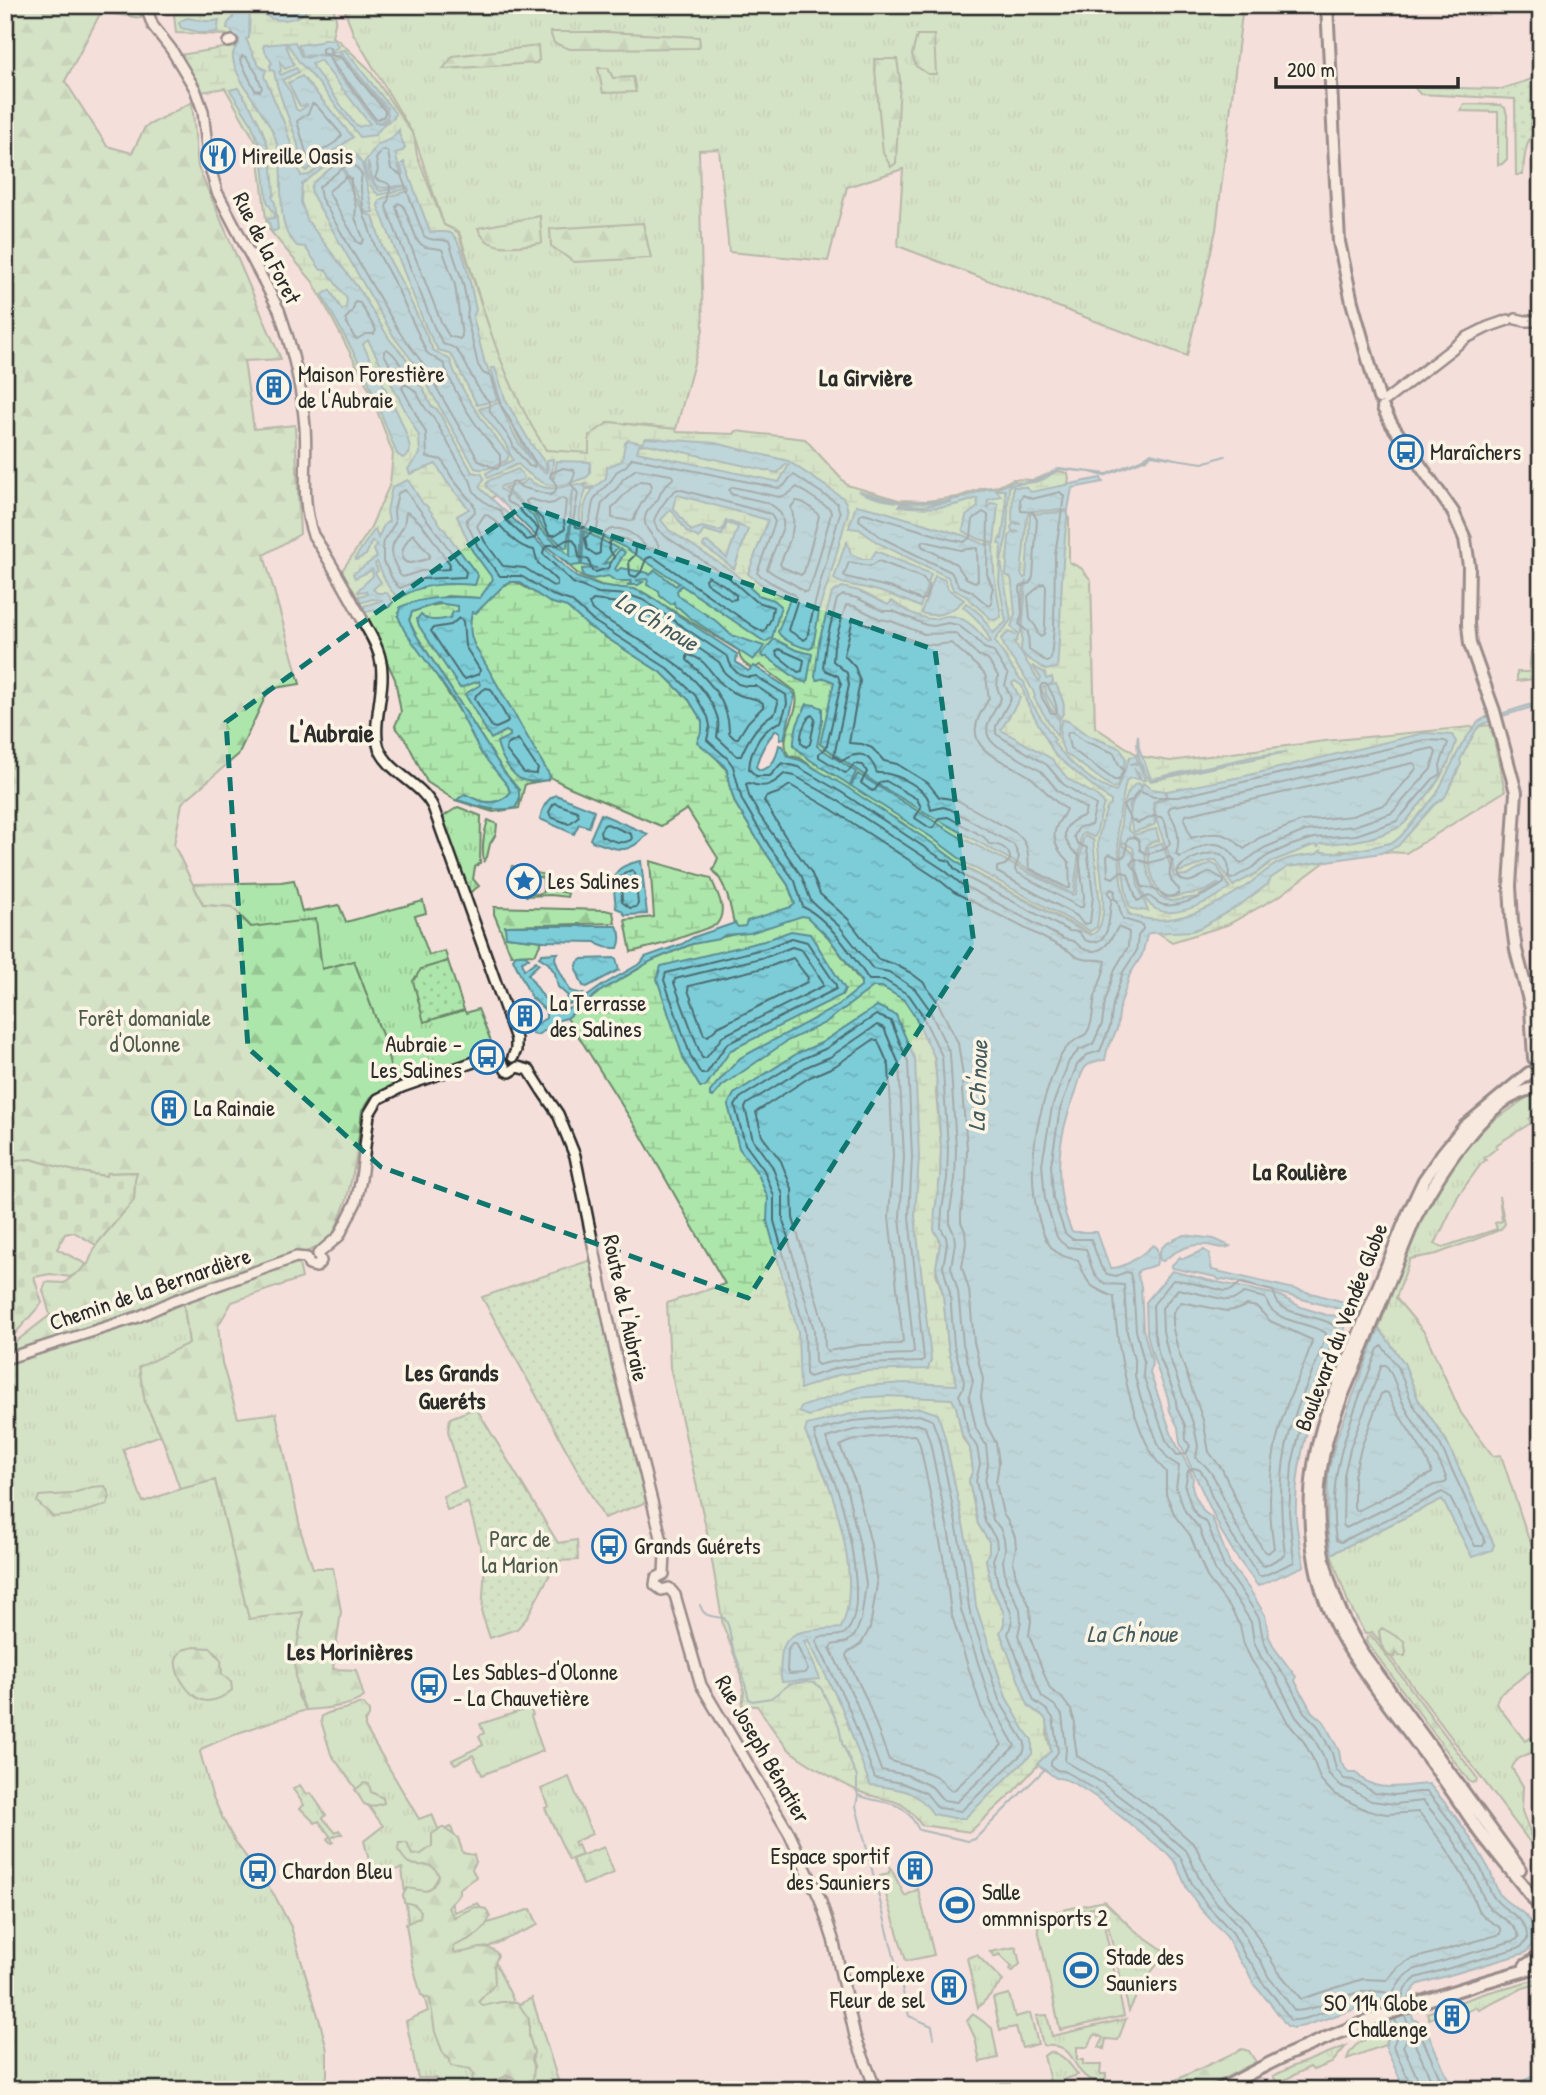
<svg xmlns="http://www.w3.org/2000/svg" width="1546" height="2095" viewBox="0 0 1546 2095" font-family="'Patrick Hand',sans-serif">
  <defs>
    <pattern id="grass-tufts" width="24" height="20" patternUnits="userSpaceOnUse" patternTransform="scale(1.75)"><rect width="24" height="20" fill="#ade6ab"/><path d="M3 7l-1-3M5 7V3M7 7l1-3M15 17l-1-3M17 17v-4M19 17l1-3" fill="none" stroke="#95c593"/></pattern>
    <pattern id="forest-firs" width="22" height="20" patternUnits="userSpaceOnUse" patternTransform="scale(1.75)"><rect width="22" height="20" fill="#ade6ab"/><path d="M5 1l3.5 6h-7zM16 11l3.5 6h-7z" fill="#95c593"/></pattern>
    <pattern id="wetland-marsh" width="20" height="14" patternUnits="userSpaceOnUse" patternTransform="scale(1.75)"><rect width="20" height="14" fill="#ade6ab"/><path d="M1 5h8M5 5V1M11 12h8M15 12V8" fill="none" stroke="#95c593"/></pattern>
    <pattern id="cemetery-stones" width="16" height="16" patternUnits="userSpaceOnUse" patternTransform="scale(1.75)"><rect width="16" height="16" fill="#ade6ab"/><path d="M2 7V4a2 2 0 0 1 4 0v3zM10 15v-3a2 2 0 0 1 4 0v3z" fill="#95c593"/></pattern>
    <pattern id="park-dots" width="8" height="8" patternUnits="userSpaceOnUse" patternTransform="scale(1.75)"><rect width="8" height="8" fill="#ade6ab"/><path d="M2 2h.1M6 6h.1" fill="none" stroke="#95c593" stroke-width="1.8" stroke-linecap="round"/></pattern>
    <pattern id="water-ripples" width="26" height="14" patternUnits="userSpaceOnUse" patternTransform="scale(1.75)"><rect width="26" height="14" fill="#7dcdd8"/><path d="M2 4q2-2 4 0t4 0M15 11q2-2 4 0t4 0" fill="none" stroke="#6cb0ba"/></pattern>
  </defs>
  <rect width="100%" height="100%" fill="#f4dfdb"/>
  <filter id="ink" filterUnits="userSpaceOnUse"><feTurbulence type="fractalNoise" baseFrequency=".0143" numOctaves="2"/><feDisplacementMap in="SourceGraphic" scale="14" xChannelSelector="R" yChannelSelector="G"/><feConvolveMatrix kernelMatrix="1 2 1 2 8 2 1 2 1" color-interpolation-filters="sRGB"/></filter>
  <g filter="url(#ink)">
    <path fill="url(#grass-tufts)" stroke="#6c886b" stroke-width="2" d="M343,5H1243L1216,230L1187,356L898,246L903,169L847,187L828,261L729,252L719,149L699,150L703,330L676,429L609,422L591,455L546,450L528,421L498,356L459,232L444,225L414,136L353,33Z
      M1464,104L1500,105L1505,108L1507,115V159L1502,164L1498,165V112L1460,111Z
      M458,807L481,816L480,863L475,867L473,879L479,886L471,892H469L444,823V816Z
      M488,820L497,824L496,834L490,844L487,857L484,861C481,847 484,833 488,820Z
      M294,880L302,912L339,905L346,922L423,901L426,913L415,916L429,955L445,951L448,961L421,969L425,1021L464,1010L466,1013L478,1009L496,1054L494,1058L472,1059L393,1086L385,1043L354,961L322,969L251,927L232,907L203,905L193,884L281,882Z
      M1534,1095L1541,1097V1112L1529,1119L1531,1123L1496,1145L1497,1148L1484,1158L1486,1160L1481,1164L1458,1196L1435,1244L1443,1247L1497,1229L1495,1223L1502,1221L1499,1196L1505,1224L1500,1230L1437,1254L1410,1259L1396,1298L1425,1333L1461,1413L1493,1456L1501,1455L1528,1537L1541,1561V1663L1499,1695L1496,1703L1525,1741L1541,1732V1749C1530,1754 1517,1755 1512,1768L1523,1786L1522,1811L1530,1832V1835L1539,1846L1541,1845L1538,1853L1372,1632L1365,1634L1348,1602L1331,1554L1442,1499L1472,1556L1494,1545L1446,1440L1418,1399L1404,1363L1379,1328C1403,1261 1439,1152 1503,1114C1514,1108 1522,1098 1534,1095Z
      M182,1292L189,1343L145,1403L161,1435L123,1449L143,1502L180,1489L215,1480L249,1618L303,1611L299,1637L298,1696L306,1710L235,1734L203,1748L200,1752L212,1795L223,1819L234,1840L276,1898L291,1927L320,2022L327,2050V2075L324,2090H5V1355L114,1320Z
      M358,1704H363L369,1711V1716L365,1721V1727L419,1819L432,1814L439,1831L451,1827L470,1880L447,1889L454,1912L478,1903L488,1923L531,1909L538,1925L488,1947L516,2006L532,1998L561,2090H515L526,2085L520,2072L485,2090H442L436,2078H418L406,2021L428,2011L411,1949L402,1868L373,1876L364,1841L383,1826L331,1754L321,1721L322,1716C332,1709 346,1711 358,1704Z
      M530,1708L533,1715L531,1716L543,1751L482,1775L473,1755L455,1764L452,1760L483,1745L479,1736L484,1733L480,1724Z
      M569,1777L592,1834L574,1842L575,1846L578,1845L582,1855L569,1860L545,1808L549,1806L541,1789Z
      M300,1785L306,1794L311,1793L326,1815L323,1818L335,1832L339,1830L342,1834H339L331,1838L333,1842L331,1843L327,1839L330,1836L319,1821L315,1823L300,1808L304,1805L293,1789Z
      M1104,1901L1133,1929L1166,1952L1142,1985L1129,2011L1103,1906L1027,1921L1026,1918Z
      M977,1955L1003,1981L978,2008L967,1958Z
      M1541,1978V1983L1523,1988L1479,2010L1476,2007L1446,2023L1442,2014L1429,2019L1427,2013L1486,1993Z
      M973,2014L992,2028L998,2058L980,2062L975,2038L967,2021Z
      M1047,2015L1052,2036L1126,2019L1118,2040L1106,2039L1104,2049L1099,2047L1103,2038L1095,2034L1088,2047H1077V2060H1083V2065H1101L1100,2074H1106V2077L1105,2081C1074,2084 1078,2053 1060,2047C1055,2045 1049,2047 1043,2045L1036,2016Z
      M1389,2030L1385,2045L1347,2059C1352,2041 1373,2036 1389,2030Z
      M1346,2046L1332,2063L1313,2070L1310,2067L1282,2081L1283,2085L1278,2084L1273,2076L1294,2066Z
      M1049,2052C1063,2053 1070,2064 1078,2075L1065,2079L1053,2090H1052L1044,2056Z"/>
    <path fill="url(#forest-firs)" stroke="#6c886b" stroke-width="2" d="M5,5H138L141,18L101,12L65,81L107,146L132,153L145,127L192,102L198,167L281,359L244,361L254,429L295,425L300,534L264,555L300,684L269,689L238,755L182,803L174,845L203,905L232,907L251,927L316,919L322,969L354,961L385,1043L394,1084L371,1097L362,1110L356,1159L347,1199L335,1230L325,1245L297,1255L302,1278L232,1302L218,1326L222,1363L238,1418L276,1413L301,1532L313,1568H333L341,1611L333,1669L356,1670L364,1697C347,1708 326,1708 306,1710C288,1676 297,1648 303,1612L249,1619L215,1480L180,1489L161,1435L145,1403L139,1367L189,1343L182,1292L114,1320L5,1355V1350L50,1315L43,1290L46,1282L64,1283L88,1264L96,1245L134,1200L135,1180L137,1172L108,1173L106,1176L67,1170L31,1159L5,1161Z
      M442,5H493L492,14L443,15Z
      M498,5H545L543,13L499,14Z
      M550,32H607L699,37L700,45L698,48L570,49L554,43Z
      M917,35H934L936,74H928L916,66L912,55Z
      M538,46L539,60L536,63L443,69L453,56Z
      M874,59H897L900,80L896,163L891,167L883,153Z
      M598,68H608L613,78L633,77L636,92L603,93Z
      M540,216L542,243C520,245 487,255 478,228Z
      M643,223L651,258L574,262L551,246L550,229Z
      M512,866L548,876L552,886L550,890L568,893L567,897L551,895L526,896V893L538,894L543,892V878L513,871L511,869Z
      M494,907L605,910L613,912L615,923L505,926L507,937L542,941L535,954L511,955L494,914Z
      M105,1486L110,1496L107,1505L73,1515L53,1517L37,1502L39,1496L70,1494L92,1487Z
      M1382,1628L1404,1641L1406,1651L1405,1656H1399L1395,1652L1394,1657L1389,1656L1381,1645L1379,1631Z
      M1371,1635L1477,1778L1476,1782L1472,1783L1469,1781L1366,1641L1367,1637Z
      M194,1647L211,1648L221,1660L222,1674L231,1682L232,1690C225,1696 216,1701 207,1701C191,1700 174,1675 176,1660C177,1656 179,1654 182,1650Z
      M364,1783L369,1784L371,1792L383,1798L384,1803L371,1807L364,1804L355,1790Z
      M442,1827L458,1838L463,1853L474,1855L476,1862L472,1869L476,1877L459,1889V1894L448,1908L454,1917L475,1907L486,1909L490,1917C483,1935 470,1939 454,1946V1952C469,1956 487,1938 498,1955L494,1966L495,1984L479,2001L483,2006L501,2002H517L529,2019V2036L534,2052L532,2060L534,2066L533,2079L521,2084L509,2075L477,2089L472,2083L473,2074L470,2069L451,2066L450,2060L443,2053L435,2032L430,1999L421,1995L412,1962L406,1924L420,1917L421,1911L415,1905L404,1902L403,1895L407,1888L426,1891L433,1886L439,1876C431,1857 422,1870 409,1863C405,1861 401,1854 398,1850L399,1843H407L412,1855L421,1854L432,1846V1834Z
      M604,1847L614,1873L583,1885L572,1859Z
      M1016,1947L1020,1964L1012,1972L1010,1969L1012,1967L999,1954L995,1957L990,1952Z
      M1242,2049L1249,2051L1256,2062L1202,2090H1154Z"/>
    <path fill="url(#wetland-marsh)" stroke="#6c886b" stroke-width="2" d="M187,5H333L336,19L332,37L338,40L368,68L414,136L417,155L444,225L458,232C483,309 502,381 546,450L589,453V436L609,422L676,429L677,432L734,434L736,431L805,439L847,485L899,500L926,501L958,497L983,488L999,486L1013,479L1033,480L1058,471L1068,473L1069,479L1062,509L1069,518V562L1081,568L1091,580L1095,727L1139,756L1170,761L1325,741L1491,725L1505,791L1406,853L1341,850L1281,895L1227,925L1172,942L1125,911L1103,931L1094,936L964,867L901,822L842,788L800,758L789,756C776,733 803,713 795,691L760,665L753,669C746,665 739,661 739,651L641,591L601,585L580,576L541,540L497,495L457,516L472,550L494,579L480,598L447,596L398,616L508,786L510,794C497,807 481,803 465,794L457,800L493,810L519,790L504,772L415,633L409,621L412,612C439,602 449,601 476,612L501,587L514,581L556,604L563,605L573,610L588,626L663,674L689,700L702,721V730L711,752L727,770L729,784L735,803L764,850L788,885L795,904L828,937L862,984L873,987H882L896,994L904,1000L914,1015L933,1050L937,1079L936,1093L941,1147L940,1178L935,1210V1233L939,1238L940,1244L936,1273L943,1294L948,1346L957,1384L952,1399L956,1406L963,1439L970,1448L973,1470L969,1481L978,1524L989,1541V1552L986,1559L991,1587L1004,1613L1005,1620L1002,1629L1043,1716C1050,1723 1047,1726 1047,1735C1048,1740 1050,1746 1051,1751L1013,1792L970,1832L921,1825C900,1793 888,1804 858,1791C841,1783 808,1764 793,1753C780,1743 767,1719 757,1706L742,1705L744,1692L738,1665L723,1625L707,1532L670,1367L667,1303L725,1284L642,1137L567,1018L599,992L642,967L646,963L692,944L736,934C731,912 729,887 713,870L718,858L687,809L661,826L567,786L550,777L547,780L525,784L519,808L493,812L455,800L427,782L407,742L395,726L401,712L395,679L378,642L341,572L369,531L390,484L393,454L369,389L313,282L267,227L257,144L225,88L202,92L180,55L229,47L227,35L176,33L174,14L189,10Z
      M650,861L711,878C717,894 729,910 716,925L666,943L631,952L625,920L654,917Z"/>
    <path fill="url(#cemetery-stones)" stroke="#6c886b" stroke-width="2" d="M31,1159C56,1167 79,1173 106,1176L107,1173L137,1172L135,1180L134,1200L96,1245L74,1232L65,1234L57,1249L86,1264L80,1271L70,1277L50,1274L34,1277L42,1303L5,1345V1163Z"/>
    <path fill="url(#park-dots)" stroke="#6c886b" stroke-width="2" d="M1541,47V123C1526,137 1524,155 1523,175H1516L1515,99L1420,94L1414,87L1502,89L1532,79Z
      M1541,651V678L1517,681V672H1529L1531,652Z
      M448,961L464,1010L424,1022L413,981L421,969Z
      M591,1260L647,1502L604,1518L482,1297Z
      M476,1408L558,1543L577,1540L578,1560L557,1561L526,1619L517,1629L490,1638L482,1614L485,1563L468,1503L447,1510L443,1496L464,1488L448,1431L450,1418Z"/>
    <path fill="#ade6ab" stroke="#6c886b" stroke-width="2" d="M890,1867L905,1896L918,1889L934,1955L906,1961L880,1875L889,1873Z
      M1101,1911L1124,2016L1060,2030L1037,1924Z
      M1009,1994L1015,2017L1030,2013L1038,2044L1022,2048L1016,2027L1000,2030L993,1998Z"/>
    <path fill="url(#water-ripples)" stroke="#5c8c93" stroke-width="2" fill-rule="evenodd" d="M234,5H250L249,38L246,39C251,48 255,66 266,70L264,76L285,125L301,176L309,175L345,148L346,151L302,184L301,202L307,220L361,292L390,340L405,357L411,368L412,379L423,388L431,406L437,409L472,472L482,474L484,479L480,485V488L576,577L600,586L634,589L646,594L737,654L736,662L748,671L754,666L791,690L795,695L784,739L780,740V732L776,730C766,741 759,753 756,767L760,770C773,769 777,756 779,745L782,746L788,757L800,760L845,786L932,843L968,870L1090,935C1115,930 1097,860 1098,841C1099,830 1104,818 1107,808L1111,805V801L1055,755L1026,701L1022,686L1015,681L1012,683L1020,698L1001,730L1052,759L1068,779L1097,796L1104,803L1096,834L1094,837L1084,833L1081,836L1074,891L1072,894L928,814L874,782L820,744L834,682L825,678L817,680L815,677L819,642L832,593L842,587L859,591L888,605L892,601C902,609 918,618 932,619C938,619 943,616 948,616C965,615 979,631 988,643L991,642C984,626 977,618 963,607L966,603L981,615L993,633L1006,622L999,582L1001,545L998,543L1000,538L1002,539L1006,506L1005,490H996L1001,496L988,500L987,508H988L991,503L998,504L994,543L979,539L963,531L966,516L978,507L977,498C951,509 927,509 899,506L900,504L922,506L952,502C917,502 891,507 858,491L901,502L945,501L961,498L986,489L999,488L1014,481L1021,483L1037,480L1059,468L1107,474L1143,459L1151,453L1175,459L1152,455L1146,459L1104,476L1090,472L1059,469L1044,479L1035,482L1009,485L1007,534L1001,562L1011,619C1007,628 998,632 995,641L1018,677L1024,682L1029,699L1055,740L1053,742C1066,760 1095,786 1116,792L1130,757L1136,756L1138,762L1130,764H1139L1145,780H1141L1139,773L1135,770L1139,779L1130,778L1126,781L1117,826L1121,882L1128,914C1170,931 1215,907 1249,884C1260,876 1272,864 1285,860C1294,856 1306,856 1317,854L1320,851C1331,857 1379,846 1394,842L1401,836L1436,795L1462,744L1478,722L1488,716L1504,713L1541,701L1539,705L1499,717L1481,725L1476,730L1460,760L1461,764L1445,797L1434,805L1398,846L1381,853L1288,867L1271,878L1268,884L1241,904L1202,927L1192,931L1150,933L1147,935L1142,955L1130,974L1120,1006L1117,1029L1107,1050L1105,1060C1079,1061 1082,1076 1074,1097C1057,1140 1053,1186 1071,1230L1074,1232H1097L1110,1268C1125,1269 1142,1255 1153,1245L1157,1249L1158,1258L1156,1265L1139,1270L1137,1274L1141,1286L1143,1329L1152,1362L1150,1373L1173,1438L1189,1468L1193,1478L1192,1486L1194,1494L1204,1512L1212,1518L1230,1564L1250,1590L1265,1615L1269,1637L1275,1649L1296,1677L1295,1681L1312,1712L1324,1722L1339,1751L1341,1763L1349,1773H1356C1375,1795 1402,1785 1429,1784C1452,1810 1473,1839 1489,1869C1493,1877 1495,1887 1500,1895C1509,1907 1528,1910 1534,1930C1537,1940 1532,1947 1525,1953L1419,1984C1405,1994 1409,2005 1413,2019L1424,2025L1453,2090H1405L1385,2046L1392,2030L1385,2011L1381,2007L1364,2006L1304,2026L1293,2028L1287,2026L1270,2003L1255,1986L1246,1968L1241,1963L1227,1937L1201,1909L1187,1889L1176,1863L1168,1854C1145,1839 1080,1776 1056,1778L1037,1764L1051,1751C1049,1741 1050,1722 1043,1716C1038,1712 1033,1711 1028,1705L1000,1632L1004,1625V1613L991,1587L986,1559L989,1552V1542L978,1524L969,1480L973,1470L970,1448L962,1435L956,1406L952,1399L886,1396L856,1398L809,1416L799,1412L801,1407L862,1386L905,1383L957,1385L948,1346L943,1294L936,1267L940,1244L939,1238L934,1230L935,1210L940,1178L941,1148L935,1058L914,1015L904,1000L882,987H873L825,1023L787,1041L722,1086L713,1097L710,1096V1092L717,1083L740,1058L836,1007L861,987V981L828,937L807,917L802,916L750,933L725,935L719,939L692,944L653,960L599,992L567,1018L559,1020L558,1023L537,1035L532,1034V1027L546,1018V1011L531,997L513,959L516,955H525L529,958L522,961L524,970L536,961L539,964L528,974L544,998L559,1010L571,1008L603,985L641,963L645,957L682,944L694,937L735,923L738,927L745,926L747,921L791,907L795,904L788,885L764,850L735,803L729,784L727,770L722,763L697,742L702,730V721L689,700L663,674L588,626L567,607L549,602L519,582H510L505,584L476,613L472,612C468,631 471,642 482,658L550,776L547,780C539,781 531,783 523,780C510,775 500,755 497,742L510,736V733L506,731L491,739L465,694L480,685L479,681L460,688L419,626L417,619L421,614C428,623 439,620 450,618L453,612L458,611V606L437,603L412,612L409,620L415,633L504,772L519,790V801L515,808C492,812 478,806 457,800L465,794C480,803 497,807 510,793L508,786L481,753L454,700L404,630L398,616L400,607C426,596 452,596 480,598L493,579L472,550L457,516L469,509L447,482L436,464L410,474L408,469L420,454L419,436L368,340L363,344C371,365 416,438 409,454L403,458L397,454L366,375L322,295L330,290L342,310L346,308L347,299L326,270H321L305,247L297,246C294,242 289,238 287,233C275,202 288,164 272,130C263,111 234,77 233,58C232,52 235,48 239,44V39H233L232,31L227,28L228,23L233,18Z
      M262,5H307L308,9C298,22 275,23 263,14Z
      M188,18C199,20 208,23 219,20L217,32L203,33L181,28L179,23L182,20Z
      M323,39L335,40L338,47L328,53L316,55C330,58 333,50 345,50L395,113L394,118L384,124L375,135L360,137L316,80L299,62L287,43L295,42L301,56L307,58L315,55L303,56L298,45L320,42ZM341,54L387,108L388,116L383,106L340,57L333,62L337,70L356,90L376,122H380L387,117L388,119L382,123H375L355,94L336,72L331,62L333,58ZM320,60L370,124L359,127L354,123L315,70L312,64Z
      M285,43L294,65L285,69L280,62L281,71L279,72L281,75L296,68L299,72L282,80L291,93L296,109L299,111L308,105L300,106C296,101 293,90 288,83L302,76L353,137L306,171C300,164 300,154 298,145C291,120 278,97 274,71L271,70L270,65L272,63L263,48L264,45Z
      M238,88C265,126 272,149 274,195L272,197L275,203L278,229L272,232L268,219L274,218L275,215L267,201L262,154L258,141L251,123L230,90Z
      M399,130V134L405,147L403,151L395,153L401,175L403,174L400,165L404,162L430,232C437,233 447,230 452,234C464,244 472,293 476,310L473,317L485,364L487,366L497,400L477,405L454,359L449,353L438,350L427,330L378,206L379,201L383,198L409,191L408,187C399,182 382,193 375,184C371,178 371,168 368,163C366,172 373,187 381,191L405,186L406,189L379,195C369,188 366,175 364,163L377,145L391,139Z
      M354,152L362,164L373,212L367,213L363,208L342,164V168L356,200L365,214L373,216L382,246L404,287L433,350L450,360C462,396 486,425 509,455L507,460C497,465 487,472 475,468L415,364L394,337L313,196L311,189L313,183L348,154Z
      M491,368H495L506,401L531,444L546,464V470C521,458 517,424 501,406C511,429 523,459 546,473L548,471L547,460L553,459L552,478H554L557,461L590,462V474L587,477C554,490 544,489 518,464L488,478L486,473L513,460L505,443L479,409L501,402Z
      M646,438L715,443L788,461L843,498L846,503L848,512L829,580L820,606L813,646L810,649C800,647 783,641 778,632L790,599L767,589L748,574L768,520L678,495L676,497L673,507L691,531L702,527L719,531L723,529L726,520L748,529L734,569L722,559L703,546L704,543L707,542L727,558L738,527L727,523L722,535L704,530L699,538L687,532L671,509L661,520L669,530L733,572L758,595L774,600L781,606L772,638L765,642L681,585L677,591L678,595L684,600L716,621L731,635L764,646L761,651L753,660L689,617L679,608L675,607L674,602L671,604L660,596L659,591L647,585L648,579L636,580L643,582L638,585H627L631,583V581H616L608,576L593,579L583,576L582,569L597,568L582,565L584,531L617,548L603,564L610,562L620,549L625,552L615,569L617,571L621,568L648,573L650,575L655,570L676,586L679,583L624,547L584,528C580,517 586,498 593,489H586C583,501 576,517 582,528L580,565L571,566L546,546L487,487L486,484L490,480L518,469L524,477L523,480L501,486L500,489L514,498L533,516L540,529L570,556L571,505L574,489L571,494L570,503V521L567,547L565,548L543,528L534,513L504,488L524,483L527,479C555,498 562,482 588,484L584,486L586,488L595,487L606,478L607,467L622,461L625,443L628,440L642,443ZM647,444L778,473L786,464L789,465L779,482L637,452L639,445Z
      M1101,478L1103,482L1072,488L1068,510L1031,511L1027,516L1021,574L1024,578L1026,577L1030,514L1068,512C1060,563 1062,616 1057,668L1046,670L1026,657L1021,651L1026,581L1023,592L1021,632L1019,634L1011,627L1015,614L1012,583L1011,578L1006,575L1009,537L1012,533L1020,532L1012,531L1011,527L1013,524H1021L1012,521L1013,487H1025L1031,492Z
      M408,480L423,504L426,505L478,576L475,585C450,583 421,583 400,598C386,590 384,575 377,562L375,564L378,571L375,573L381,582L373,589L377,593H387L393,602L389,607L365,612L364,606L383,600L372,599L360,603L359,596L367,594L366,591L358,592L359,589L373,576L372,570L355,578L353,574L377,557L374,550L377,545L372,541L366,555L356,560L355,558L375,529L378,538L384,525L389,521L387,511L392,487Z
      M856,505L882,511L965,536L983,544L993,545L994,573L1001,617L995,620L991,619L967,597L953,589L948,577L878,543L859,529L849,528Z
      M847,542L851,554L861,559H871L876,551L931,574L920,607C903,599 885,592 866,588C855,585 843,586 834,579L844,548Z
      M935,576L945,580L948,589L964,600C952,612 937,618 921,613Z
      M1009,632L1018,636L1017,641L1014,642L1039,681L1041,678L1032,666L1045,673L1046,679L1052,677L1053,682L1047,686L1056,684C1060,695 1069,708 1060,718L1046,694L1045,687L1041,688L1049,706L1059,720L1057,736L1034,698L1035,696C1028,675 1009,661 1001,639Z
      M774,639L796,650L812,654L807,683L797,679L767,657H763L761,655Z
      M807,704L815,705L822,708V720L817,746L856,772L850,785L810,760L794,746C793,730 800,718 807,704Z
      M1062,720L1068,721L1087,735L1120,748L1126,759L1117,787L1113,788L1065,753C1059,743 1058,730 1062,720Z
      M1424,733L1452,735L1456,742C1448,770 1433,790 1414,811C1410,816 1406,824 1399,827C1374,840 1348,843 1320,844L1318,847L1316,845L1311,846L1271,862L1257,873L1233,886L1216,860C1201,861 1190,871 1175,872L1157,822L1154,803L1167,798V791L1241,777Z
      M1138,735L1139,748L1151,779L1256,756L1286,752L1151,781C1141,771 1135,750 1138,735Z
      M858,774L958,836L1072,895L1076,894L1083,839L1085,836L1093,840L1100,906L1097,927L1090,931L967,864L931,837L851,786Z
      M1137,783L1140,784L1141,788L1130,804L1128,829L1134,835L1156,829L1159,840L1147,844C1142,859 1150,883 1159,896L1170,901L1197,897L1220,885L1217,884C1206,891 1200,893 1188,894C1179,895 1174,899 1164,897C1152,885 1148,863 1148,847L1162,843L1174,876L1188,875L1211,863L1217,866L1230,888C1211,901 1164,927 1147,901C1137,886 1138,864 1133,848L1123,842L1122,845L1133,853L1138,886L1148,911L1133,909L1129,906C1123,879 1110,801 1137,783Z
      M1143,783L1151,789L1165,791L1166,796L1153,802L1155,823L1154,825L1134,832C1130,825 1129,812 1132,804C1135,795 1142,793 1143,783Z
      M556,795L594,810L589,827L579,824L574,834L540,819C542,809 546,799 556,795Z
      M601,814L648,834C626,856 619,850 592,841L590,839Z
      M641,861L647,914L625,915L621,910L616,908C613,879 608,867 641,861Z
      M505,926H617C621,933 621,941 618,948C609,948 602,948 595,942L544,941L506,937Z
      M791,931L810,934L845,989L842,995L731,1050L705,1087H700L684,1060L657,979L661,966L764,941Z
      M558,953L555,957C556,968 566,980 570,991L583,994L570,1004H567L566,1000L568,996L558,987L555,973L548,963L539,957L542,954Z
      M616,958L619,970L587,987L583,986L576,969L578,962L582,959Z
      M877,1006L896,1015L915,1060L919,1157L915,1216L931,1360L928,1369L864,1371L838,1375L800,1389L798,1332L767,1221L768,1198L758,1174L739,1148L728,1105L734,1094L798,1053L821,1043Z
      M1184,1235L1214,1239L1230,1246C1222,1250 1216,1246 1207,1245C1190,1243 1176,1250 1163,1261L1160,1260C1155,1246 1173,1240 1184,1235Z
      M1204,1250L1210,1254L1209,1255L1212,1270L1311,1293L1344,1302L1357,1309L1354,1313L1243,1283L1223,1279L1219,1280L1216,1277L1172,1268V1265L1180,1257L1183,1259Z
      M1172,1271L1207,1280L1278,1295L1301,1307L1326,1315L1339,1316L1345,1330C1320,1390 1293,1451 1296,1518C1297,1534 1301,1550 1304,1566L1258,1586L1236,1556L1221,1531L1180,1443L1178,1427L1170,1411L1168,1398L1153,1357L1147,1333L1146,1302Z
      M1379,1328L1404,1363L1418,1399L1446,1440L1487,1529L1494,1545L1492,1550L1472,1557L1442,1499L1331,1554L1327,1527L1328,1473L1336,1440Z
      M920,1408L938,1414L945,1438L971,1562L976,1606L1006,1697L1025,1731L1032,1740V1754L965,1818H954L933,1814C916,1788 898,1789 870,1785L842,1708L808,1640L804,1641L820,1679L782,1682C780,1674 780,1668 781,1660C782,1625 815,1631 841,1628C859,1591 843,1529 831,1491C824,1471 813,1451 805,1432L807,1425L851,1414Z
      M1541,2072V2090H1505Z"/>
    <g fill="none" stroke-linecap="round" stroke-linejoin="round">
      <path stroke="#4c6c70" stroke-width="2" d="M326,46L330,48L331,55L342,58L385,111L384,116L378,119L375,118L330,60L329,56L322,53V49Z
        M242,56L246,57L257,74L262,88L260,91L255,90L240,60Z
        M312,104L316,105L342,135L336,142L310,158L307,156L297,121L308,114Z
        M385,150L388,152L391,169L401,175L424,236C432,243 441,237 449,242L463,283L468,309L467,318L478,365L483,373L492,377L500,404L535,462L534,467L529,466L514,448L511,440L490,412L489,401C473,388 466,356 454,348C452,346 445,345 443,344L434,327L386,207L389,198L390,186C386,179 379,183 375,178L378,170L376,159L381,151Z
        M349,163H353L362,175C358,188 364,202 364,216L367,222L376,249L398,290L427,353L444,364C456,397 477,429 500,455V465L497,469L479,461L421,361L400,333L321,198L319,187Z
        M348,176L351,179V187L356,207L355,218L364,240L361,244L357,242L329,193L330,190Z
        M398,203L403,205L418,242L425,247L441,249L443,251L455,285L462,336L460,339L449,336L442,324L400,219L396,207Z
        M355,302L360,303L376,330L374,334H366L357,339L354,337L345,319L352,312Z
        M387,349C398,357 403,366 404,379L402,382L398,380L384,354V351Z
        M636,469L671,475L674,477C671,482 666,483 663,489C660,492 660,496 658,499C653,507 643,511 645,523C647,533 657,538 659,547L657,549L646,548C633,527 598,516 600,553L596,555L587,549L585,538L597,528L602,503L618,487L623,479Z
        M640,481L650,482L652,486C647,498 637,506 634,520L631,521L612,518V508C621,499 629,488 640,481Z
        M733,487L779,497L787,495L797,487L830,509L831,514L814,576L808,591L804,592C794,581 778,579 767,569L783,527C786,499 749,500 731,494L729,490Z
        M405,490L466,572L465,577L421,579L400,588C391,582 390,570 383,562V542L395,523L394,511L398,493Z
        M1060,492L1064,496L1055,555L1054,628L1051,659L1047,662L1029,650L1028,632L1019,624L1022,614L1020,587L1030,583L1033,577L1037,520L1033,512L1021,511L1020,499L1023,495L1032,499Z
        M562,498L566,501L564,520L565,529L555,535H549L543,520L527,504L526,501L530,499L548,504L554,503Z
        M796,501C804,501 815,510 819,516L804,572L801,575L782,567L780,564C788,544 798,528 791,507Z
        M406,512C421,517 439,550 450,564L449,569L421,571L403,577L400,575L393,560L392,550L393,544L404,525Z
        M983,512L988,515L987,574L993,588L991,594L992,604L989,606L971,591L959,586L951,572L882,538L859,520L860,515L864,513L949,539L964,542L971,537L973,519Z
        M485,514C504,522 508,545 534,550L538,563L557,581V585L553,586L525,568L503,566L485,542L477,526Z
        M413,534L430,555L428,559C423,560 415,563 410,563C394,562 406,539 413,534Z
        M924,541L960,550L977,548L978,581L975,582L966,578L956,564L923,547L921,543Z
        M879,561L923,578L929,586L925,599L921,600L892,588L846,577L844,575L849,562L870,566Z
        M708,576L724,585L736,595V599L731,600L706,583L705,579Z
        M1043,583L1046,586L1045,628L1044,634L1041,637L1038,635L1036,627L1030,619L1028,596Z
        M843,595L857,598L883,611H893L926,625L934,626L948,623L958,625L976,639L984,648L993,651L1008,675L1005,685L1011,698L996,726V734L1047,765L1063,784L1096,805L1091,825L1079,827L1074,836L1077,843L1087,848L1093,895L1090,923L1083,924L1077,916L997,872V867L1005,865L1010,860C1011,849 999,844 989,844L984,837L948,817L939,818L934,827L930,828L915,818L921,807L917,799L886,781L880,782L875,790L872,791L861,783L867,772L863,765L854,764L848,772L845,773L819,757V753L825,749L827,745L841,684L838,676L825,670L823,667L826,643L837,599Z
        M593,600L628,604L639,608L719,662L725,673L738,684L746,686H756L777,700L778,703L775,713C758,722 748,739 741,756H737L717,737C718,730 720,723 717,716C699,664 633,640 592,610L589,604Z
        M846,605L854,606L880,619L891,621L924,634L955,633L978,655L988,660L998,676L997,687L1001,698C994,714 978,729 994,744L1041,771L1058,791L1086,809L1084,816C1058,824 1061,842 1079,856L1084,896L1083,907H1079L1016,872L1015,869L1019,857L1014,845L950,809L943,807L931,810C930,805 929,798 925,794C913,782 893,772 877,773C870,754 860,749 842,761L834,756L849,685L847,673L833,661L834,645Z
        M459,618L463,621L465,646L480,670L479,674L465,679L462,678L431,631L433,628L451,625Z
        M853,619L923,644L935,645L951,643C956,647 983,671 985,675C988,682 987,690 989,698C985,706 979,714 977,722C967,756 1016,763 1034,780C1045,790 1053,801 1066,809C1064,815 1060,819 1057,825C1050,840 1058,852 1069,862L1070,888H1067L1029,868C1028,853 1029,843 1016,833L957,800L939,797L928,783L897,764L884,761L872,748L862,744L849,743L860,681L855,667L844,655Z
        M779,649L804,660L802,671L798,672L777,655L776,652Z
        M687,655C706,657 710,674 722,684C727,689 734,694 742,696C752,699 753,696 763,703V707L748,722L738,738H734L729,733C730,702 708,680 687,660Z
        M1042,684H1046C1052,692 1056,701 1057,711L1055,713H1051L1042,698L1040,687Z
        M486,688L491,689L508,720L507,723L496,728L492,727L475,699L476,695Z
        M812,715L815,719L810,744L806,747L801,743C800,734 804,724 809,717Z
        M1072,732L1084,741L1114,753L1119,765L1124,771L1119,780H1114L1070,748L1067,735L1069,732Z
        M518,739L538,769L536,774L524,773L506,750L507,745Z
        M1425,740L1445,741L1448,743L1440,765L1441,774L1433,779L1397,821L1356,835L1314,838L1289,846L1267,856L1253,867L1232,879L1228,877C1230,869 1229,862 1223,856C1215,848 1183,860 1179,869C1174,877 1183,883 1191,881C1198,879 1204,874 1211,872L1223,879L1224,883C1211,893 1180,908 1164,905C1158,904 1154,899 1149,896L1137,901L1128,874L1121,871L1113,878L1108,876L1107,856L1110,854L1118,858L1124,856C1130,850 1124,843 1128,838L1134,837L1139,840L1140,850L1147,854L1165,849L1170,844L1165,821L1161,817L1154,816L1138,823L1130,819L1123,805L1132,800L1138,791L1154,797H1178Z
        M1433,748L1436,752L1431,769L1392,813L1354,826L1305,831L1264,848L1241,864C1236,860 1234,855 1230,851C1215,835 1195,850 1180,857L1176,855C1181,839 1178,825 1168,811L1170,807L1244,792Z
        M1413,763L1416,765V769L1386,804L1352,816L1302,821L1259,838L1244,849C1240,846 1236,841 1231,838C1218,830 1205,835 1191,838L1184,819L1186,815L1212,809Z
        M784,774L795,776L837,800L944,870L961,884L1064,939C1068,940 1072,940 1075,942C1078,944 1080,948 1084,949C1102,957 1111,940 1118,927L1129,932L1128,947L1115,969L1105,1002L1102,1024L1093,1044L1079,1050L1069,1061L1052,1107L1042,1164L1045,1199L1057,1237L1061,1242L1068,1247L1086,1249C1090,1260 1092,1280 1107,1284C1113,1285 1119,1284 1124,1285L1127,1332L1135,1363V1376L1140,1396L1159,1446L1168,1459L1179,1466L1176,1488L1185,1511L1199,1528L1216,1572L1239,1603L1251,1622L1254,1642L1261,1657L1275,1676L1296,1717L1313,1737L1323,1755L1328,1773L1340,1786L1350,1789L1371,1801L1395,1804L1423,1801C1443,1823 1462,1851 1475,1877C1480,1887 1482,1898 1489,1907C1499,1918 1514,1921 1519,1937L1516,1940L1413,1970L1402,1978L1392,1994C1353,1982 1331,2009 1295,2011L1268,1976L1261,1961L1254,1953L1240,1927L1214,1900L1201,1882L1187,1852L1149,1819L1102,1783L1065,1761L1066,1749L1062,1715L1054,1705L1042,1697L1018,1635L1021,1621L1020,1609L1006,1581L1003,1561L1005,1549L1004,1539L1000,1528L993,1520L985,1482L988,1464L986,1445L976,1429L969,1396L973,1381L963,1344L958,1291L951,1267L955,1243L954,1234L950,1225V1211L955,1179L956,1148L950,1054L928,1007L915,989L889,972L873,969L840,927L811,901L802,877L758,813L749,796L746,784L749,783C764,789 773,785 784,774Z
        M790,785L831,809L938,879L954,892L1069,951C1085,965 1090,957 1106,961C1104,973 1099,985 1095,997C1092,1009 1094,1023 1086,1034C1084,1036 1079,1037 1077,1039C1069,1044 1063,1051 1059,1059C1038,1109 1025,1162 1038,1216C1041,1227 1045,1242 1054,1250C1061,1257 1070,1258 1078,1260C1089,1287 1088,1286 1114,1297C1116,1343 1132,1439 1166,1472V1494L1175,1516L1190,1535L1207,1577L1231,1609L1240,1626L1244,1645L1252,1661L1267,1683L1288,1723L1304,1742L1313,1759L1320,1779L1334,1794L1368,1811L1387,1814L1419,1812L1446,1848L1466,1881L1478,1910L1487,1919L1501,1928V1934L1409,1960L1398,1967L1387,1980L1363,1979L1301,1999L1277,1970L1248,1921L1227,1900L1211,1877L1195,1845L1155,1810L1107,1774L1077,1756L1074,1735L1075,1723L1071,1710L1061,1697L1050,1689L1029,1635L1031,1621L1030,1607L1016,1577L1013,1562L1016,1547L1015,1537L1009,1523L1003,1514L996,1483L999,1463L996,1443L986,1424L981,1397L983,1379L974,1342L969,1290L962,1267L966,1243L965,1231L961,1222V1212L966,1180L967,1148L962,1091L963,1076L958,1043L937,1001L923,982L911,973L894,964L878,959L848,919L820,894L811,872L785,836L764,801L766,797L778,793Z
        M554,803L577,811L579,816L569,824L551,817L549,812Z
        M607,824L631,834L632,839C623,846 611,840 601,836L600,831L604,825Z
        M1170,857L1173,861C1167,873 1169,881 1179,889L1178,894C1164,901 1165,892 1153,889C1151,888 1144,887 1142,887L1138,873L1131,864L1133,860L1136,859L1149,863Z
        M632,870L635,873L638,904L636,907L630,908L622,902L621,879L624,873Z
        M792,938L807,942L836,985V989L727,1044L706,1074H701L691,1057L664,980L666,973L766,948Z
        M792,947L802,950L823,982V986L723,1036L706,1058H702L674,983L675,979L769,956Z
        M793,958L808,978L807,982L718,1027L708,1036L704,1035L688,990L689,986L771,966Z
        M876,1015L891,1021L908,1062L912,1157L909,1216L924,1359L921,1362L863,1364L837,1368L809,1377L806,1374L805,1331L774,1221V1196L764,1170L745,1144L735,1106L740,1098L802,1059L825,1049Z
        M877,1025L884,1028L899,1064L904,1157L900,1217L914,1351L911,1354C879,1355 849,1357 818,1365L815,1362L814,1330L783,1220V1195L772,1166L753,1140L745,1108L747,1104L806,1067L830,1057Z
        M873,1040L878,1041L889,1066L893,1156L889,1217L903,1341L900,1344L861,1345L828,1351L825,1348L824,1326L793,1218L792,1189L781,1161L762,1136L756,1112L810,1077L835,1066Z
        M1178,1289L1227,1300L1235,1299L1244,1293L1265,1298C1267,1301 1268,1305 1270,1308C1282,1323 1311,1323 1326,1333C1320,1359 1306,1384 1297,1409C1278,1461 1279,1502 1285,1555L1265,1566L1262,1565C1249,1549 1238,1531 1230,1513C1220,1492 1216,1471 1196,1458L1198,1446L1194,1426L1168,1353L1163,1331L1162,1308Z
        M1181,1302L1227,1311L1238,1309L1247,1305L1257,1307L1270,1321L1312,1340C1307,1362 1295,1383 1287,1405C1270,1450 1266,1501 1274,1548L1268,1553L1264,1551L1245,1519L1222,1469L1209,1452L1203,1420L1178,1350L1173,1329V1312Z
        M1382,1346L1398,1367L1412,1403L1440,1444L1481,1532L1485,1542L1483,1546H1475L1449,1496L1442,1492L1341,1542L1336,1540C1325,1471 1354,1411 1378,1349Z
        M1382,1365H1386C1395,1377 1397,1392 1404,1405C1417,1432 1439,1452 1447,1481L1445,1483L1434,1485L1346,1528L1343,1525L1344,1475L1351,1445Z
        M1385,1392L1388,1393C1399,1422 1423,1444 1432,1473L1357,1511L1354,1508V1476L1361,1448L1381,1394Z
        M919,1415L932,1420L939,1439L964,1563L969,1608L999,1700L1025,1743L1024,1752L961,1811L938,1808L926,1793L902,1783L875,1778L848,1706L816,1641L819,1637C826,1636 840,1637 845,1633C870,1612 846,1513 836,1486C830,1468 817,1450 814,1432L852,1421Z
        M917,1424L925,1427L930,1442L955,1564L961,1610L991,1703L1015,1746L957,1802L943,1800L932,1787L907,1775L881,1770L856,1702L830,1648L832,1645L847,1642L855,1635L861,1620L866,1584L860,1546L846,1486L826,1438L854,1430Z
        M914,1435L917,1437L920,1445L945,1566L951,1613L981,1707L1002,1745L953,1791C946,1789 944,1781 937,1777C921,1768 905,1766 889,1760L866,1698L846,1656L847,1653L861,1644L870,1628L877,1584L871,1544L856,1484L840,1446C857,1435 894,1436 914,1435Z
        M796,1643L808,1670L805,1673L790,1674L787,1671L788,1650L792,1643Z
        M1390,2006C1368,1982 1318,2023 1290,2020L1276,1999L1261,1981L1253,1965L1246,1958L1233,1933L1207,1905L1193,1886L1181,1858L1144,1825L1096,1790L1075,1777L1064,1771L1057,1770L1051,1766V1762L1058,1752L1053,1718L1047,1710L1034,1701L1008,1634L1012,1621L1011,1612L998,1584L993,1560L997,1548L996,1539L985,1522L976,1481L980,1464L977,1447L968,1433L963,1405L959,1395L963,1388L964,1382L954,1345L950,1293L943,1267L947,1244L946,1237L941,1228L942,1210L947,1179L948,1148L942,1056L920,1011L909,995L884,980H869C853,956 828,918 803,907L795,881L769,846L742,800L733,766L727,758L707,740L710,726L708,717L695,695L667,668L592,620L571,601L552,595L521,576H500L478,547L467,523V519L475,512L474,505L452,478L442,460L427,457L426,433L402,388L404,384C422,390 419,406 432,415L466,475C473,481 470,484 474,491C479,499 492,508 500,510L504,518L527,540L535,538L538,529L516,506L507,502L506,497L512,482H516L521,487L550,495C560,491 557,483 550,477L551,473L563,468L574,470L575,473L571,484L578,493L573,522L576,527L583,528C594,522 589,508 595,498C601,488 612,484 616,472L626,466L632,458L778,488C787,488 787,477 794,475L837,503L840,513C829,555 815,595 807,638L804,640L788,630L797,602L795,595L770,582L757,573L775,522L771,514L678,489C671,491 656,513 654,521L657,529L665,536L728,577L755,601L773,607L771,619L764,632L754,627L655,558L650,557L646,559L641,572L636,577L630,575L629,561L635,555L636,549C632,541 622,536 614,538L609,543V549L614,557L608,568L596,572L592,571L589,560L579,557L577,545L572,539L566,540L558,545H548L544,549L543,554L573,583L598,593L629,595L643,600L728,657C731,671 742,680 756,676L786,695L787,704L781,722C763,727 750,749 749,769L756,776H770L782,763L798,767L841,792L942,859L950,861L954,868L964,876L1069,931L1079,932C1082,937 1085,942 1092,942C1113,942 1108,911 1112,899L1108,893L1111,889L1115,891L1114,899L1117,900L1123,919L1143,925V929L1138,936L1136,952L1123,972L1113,1004L1110,1027L1100,1051L1087,1055L1077,1065L1060,1109L1051,1165L1053,1198L1065,1233L1072,1239H1091L1101,1267L1107,1274L1116,1276L1126,1272L1130,1273L1133,1286L1136,1330L1144,1362L1143,1375L1166,1440L1177,1455L1186,1454L1190,1446L1186,1440L1185,1425L1177,1409L1175,1395L1159,1356L1154,1332L1153,1305L1173,1280L1183,1281L1225,1291L1232,1290L1240,1283L1273,1291C1275,1295 1275,1298 1277,1301C1285,1317 1328,1315 1337,1329L1304,1415L1292,1464L1289,1512L1294,1562L1263,1576H1259L1232,1536L1211,1495L1206,1479L1200,1470L1194,1468L1188,1471L1185,1487L1192,1508L1198,1517L1207,1523L1224,1567L1244,1595L1259,1618L1263,1639L1269,1653L1288,1681L1304,1712L1318,1726L1332,1753L1336,1769L1344,1779L1353,1780L1375,1793L1394,1795L1418,1792H1427C1448,1815 1465,1842 1481,1869C1486,1878 1488,1890 1495,1899C1505,1913 1529,1917 1527,1940L1521,1947L1416,1978L1405,1988L1401,2002
        M1405,2015L1408,2025L1419,2031L1445,2090
        M1395,2019L1399,2031L1393,2046L1411,2085V2090
        M1420,2090L1419,2082L1403,2046L1408,2036L1412,2038L1436,2090"/>
      <path stroke="#5c8c93" stroke-width="2" d="M1175,459L1203,463L1225,456
        M700,1605C704,1618 712,1616 724,1618C732,1627 729,1640 734,1651C740,1666 745,1683 749,1699L752,1701L771,1698L790,1684L805,1682L815,1683L821,1688L839,1726L842,1743L857,1777V1792L858,1795C888,1807 902,1796 919,1830L968,1841L975,1839L1044,1770
        M858,1795L856,1806L909,2016L932,2026L934,2038"/>
      <g stroke="#2b2b2b" stroke-width="14">
        <path id="minor" d="M145,5L153,26L171,49L195,89L203,111L209,164L217,192L279,310C292,347 302,388 305,427C308,465 300,498 313,535C331,562 346,590 362,619C369,633 379,647 381,663C386,689 371,725 379,748C389,773 420,782 433,807L516,1039V1050L513,1057
          M228,42L232,41
          M1516,319L1525,321H1541
          M1386,400L1466,338L1488,327L1508,320
          M503,1064L506,1070L510,1072L518,1067
          M518,1067L529,1070L543,1092L558,1114L575,1156L617,1362L665,1553L664,1574
          M318,1254L339,1236L356,1202L361,1179L369,1114L378,1099L402,1087L477,1061L503,1064
          M307,1258L309,1265L316,1267L321,1261L318,1254
          M5,1359L138,1317L173,1301L296,1257L307,1258
          M664,1574L656,1578L655,1585L662,1590L669,1588
          M669,1588L675,1595L701,1685L789,1833L820,1899L833,1939L855,2036L876,2090"/>
      </g>
      <g stroke="#2b2b2b" stroke-width="16">
        <path id="major" d="M1327,5L1339,242L1352,302L1379,398
          M1383,408L1392,425L1453,512L1465,539L1469,566L1468,624L1470,644L1494,711L1516,792L1510,886L1512,921L1516,950L1531,1008L1534,1058
          M1529,1073L1464,1127L1442,1154L1424,1180L1408,1214L1326,1415C1302,1490 1304,1573 1345,1642C1366,1677 1392,1709 1416,1742C1431,1762 1446,1782 1460,1803C1467,1813 1474,1824 1481,1833C1501,1859 1522,1883 1541,1909
          M1520,1869L1363,1654C1322,1589 1307,1514 1327,1439C1335,1410 1348,1382 1360,1354C1378,1308 1397,1262 1416,1216C1438,1175 1488,1091 1539,1088
          M1525,1966L1534,1960L1541,1952
          M1219,2090C1244,2077 1270,2062 1296,2051C1375,2016 1457,1988 1541,1966"/>
      </g>
      <use href="#minor" stroke="#fcf5e5" stroke-width="9"/>
      <use href="#major" stroke="#fcf5e5" stroke-width="10"/>
    </g>
  </g>
  <path d="M0 0H1546V2095H0ZM524,505L935,650L974,944L748,1298L381,1167L248,1048L226,722Z" fill="#f4dfdb" fill-opacity=".55" fill-rule="evenodd"/>
  <path fill="none" stroke="#0f766e" stroke-width="5" stroke-dasharray="14 9" stroke-linejoin="round" d="M524,505L935,650L974,944L748,1298L381,1167L248,1048L226,722Z"/>
  <defs>
    <g id="restaurant-ring" transform="scale(1.75)"><circle r="9.5" fill="#fcf5e5" stroke="#1f6fb2" stroke-width="1.5"/><path d="M-5-6h1v4h1v-4h1v4h1v-4h1v5L-1.5 .5V6h-2V.5L-5-1ZM5-6V6H3V1.5H1.5Q1.5-4 5-6Z" fill="#1f6fb2"/></g>
    <g id="building-ring" transform="scale(1.75)"><circle r="9.5" fill="#fcf5e5" stroke="#1f6fb2" stroke-width="1.5"/><path d="M-4-6H4V6H1V3H-1V6H-4ZM-2.5-4.3h1.7v1.8h-1.7ZM.8-4.3h1.7v1.8H.8ZM-2.5-1h1.7V.8h-1.7ZM.8-1h1.7V.8H.8Z" fill="#1f6fb2"/></g>
    <g id="bus-ring" transform="scale(1.75)"><circle r="9.5" fill="#fcf5e5" stroke="#1f6fb2" stroke-width="1.5"/><path d="M-5-6H5V4H4V6H2V4H-2V6H-4V4H-5ZM-3.5-4V0h7V-4ZM-3.5 1.2v1.5H-2V1.2ZM2 1.2v1.5H3.5V1.2Z" fill="#1f6fb2"/></g>
    <g id="sight-ring" transform="scale(1.75)"><circle r="9.5" fill="#fcf5e5" stroke="#1f6fb2" stroke-width="1.5"/><path d="M0-6L1.8-2.2L6-1.7L2.9 1.2L3.7 5.4L0 3.3L-3.7 5.4L-2.9 1.2L-6-1.7L-1.8-2.2Z" fill="#1f6fb2"/></g>
    <g id="stadium-ring" transform="scale(1.75)"><circle r="9.5" fill="#fcf5e5" stroke="#1f6fb2" stroke-width="1.5"/><path d="M0-5a6.5 5 0 1 0 0 10a6.5 5 0 1 0 0-10ZM-3.5-1.8h7v3.6h-7Z" fill="#1f6fb2"/></g>
  </defs>
  <g fill-rule="evenodd">
    <use href="#restaurant-ring" x="218" y="156"/>
    <use href="#building-ring" x="274" y="387"/>
    <use href="#bus-ring" x="1406" y="452"/>
    <use href="#sight-ring" x="524" y="881"/>
    <use href="#building-ring" x="525" y="1016"/>
    <use href="#bus-ring" x="487" y="1057"/>
    <use href="#building-ring" x="169" y="1108"/>
    <use href="#bus-ring" x="609" y="1546"/>
    <use href="#bus-ring" x="429" y="1685"/>
    <use href="#building-ring" x="915" y="1869"/>
    <use href="#bus-ring" x="258" y="1871"/>
    <use href="#stadium-ring" x="957" y="1905"/>
    <use href="#stadium-ring" x="1081" y="1970"/>
    <use href="#building-ring" x="949" y="1987"/>
    <use href="#building-ring" x="1452" y="2016"/>
  </g>
  <g text-anchor="middle" stroke-width="7" stroke-linejoin="round" paint-order="stroke">
    <g font-size="23" fill="#2b2b2b" stroke="#fcf5e5" text-anchor="start">
      <text x="242" y="164">Mireille Oasis</text>
      <text x="298" y="382">Maison Forestière<tspan x="298" dy="26">de l'Aubraie</tspan></text>
      <text x="1430" y="460">Maraîchers</text>
      <text x="548" y="889">Les Salines</text>
      <text x="550" y="1011">La Terrasse<tspan x="550" dy="26">des Salines</tspan></text>
      <text x="462" y="1052" text-anchor="end">Aubraie -<tspan x="462" dy="26">Les Salines</tspan></text>
      <text x="194" y="1116">La Rainaie</text>
      <text x="634" y="1554">Grands Guérets</text>
      <text x="453" y="1680">Les Sables-d'Olonne<tspan x="453" dy="26">- La Chauvetière</tspan></text>
      <text x="890" y="1864" text-anchor="end">Espace sportif<tspan x="890" dy="26">des Sauniers</tspan></text>
      <text x="282" y="1879">Chardon Bleu</text>
      <text x="982" y="1900">Salle<tspan x="982" dy="26">ommnisports 2</tspan></text>
      <text x="1106" y="1965">Stade des<tspan x="1106" dy="26">Sauniers</tspan></text>
      <text x="925" y="1982" text-anchor="end">Complexe<tspan x="925" dy="26">Fleur de sel</tspan></text>
      <text x="1428" y="2011" text-anchor="end">SO 114 Globe<tspan x="1428" dy="26">Challenge</tspan></text>
    </g>
    <g font-size="23" fill="#2b2b2b" stroke="#fcf5e5">
      <text transform="translate(267 248) rotate(63)" y="8">Rue de la Foret</text>
      <text transform="translate(150 1289) rotate(-19)" y="8">Chemin de la Bernardière</text>
      <text transform="translate(626 1308) rotate(78)" y="8">Route de L'Aubraie</text>
      <text transform="translate(1341 1327) rotate(-69)" y="8">Boulevard du Vendée Globe</text>
      <text transform="translate(763 1749) rotate(60)" y="8">Rue Joseph Bénatier</text>
    </g>
    <g font-size="23" fill="#4c5a4b" stroke="#fcf5e5">
      <text x="145" y="1026">Forêt domaniale<tspan x="145" dy="26">d'Olonne</tspan></text>
      <text x="520" y="1547">Parc de<tspan x="520" dy="26">la Marion</tspan></text>
    </g>
    <g font-size="24" font-weight="bold" fill="#2b2b2b" stroke="#fcf5e5">
      <text x="866" y="386">La Girvière</text>
      <text x="1300" y="1180">La Roulière</text>
      <text x="452" y="1381">Les Grands<tspan x="452" dy="28">Gueréts</tspan></text>
      <text x="350" y="1660">Les Morinières</text>
    </g>
    <g font-size="24" font-style="italic" fill="#445c5f" stroke="#fcf5e5">
      <text transform="translate(657 622) rotate(31)" y="8">La Ch'noue</text>
      <text transform="translate(978 1086) rotate(-88)" y="8">La Ch'noue</text>
      <text x="1132" y="1642">La Ch'noue</text>
    </g>
    <g font-size="26" font-weight="bold" fill="#2b2b2b" stroke="#fcf5e5">
      <text x="332" y="742">L'Aubraie</text>
    </g>
  </g>
  <rect width="1546" height="2095" fill="none" stroke="#fcf5e5" stroke-width="28"/>
  <rect x="14" y="14" width="1518" height="2067" fill="none" stroke="#2b2b2b" stroke-width="2.5" filter="url(#ink)"/>
  <path d="M1276 77v10h182v-10" fill="none" stroke="#2b2b2b" stroke-width="3.5"/>
  <text x="1287" y="77" font-size="21" fill="#2b2b2b" stroke="#fcf5e5" stroke-width="5" paint-order="stroke">200 m</text>
</svg>
